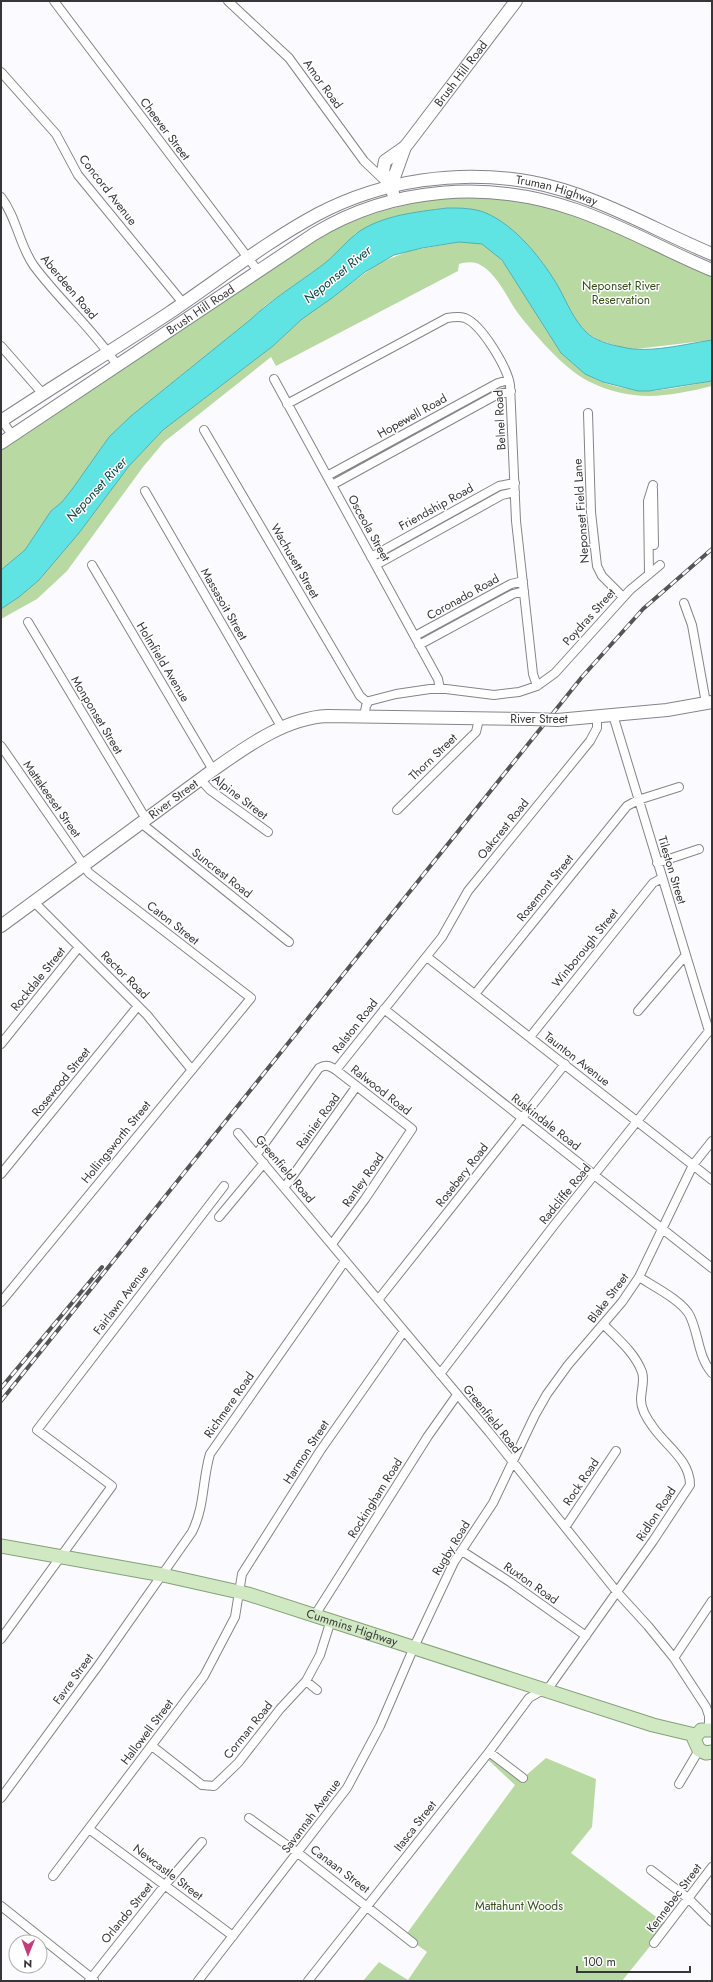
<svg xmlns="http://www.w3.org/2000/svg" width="713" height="1982" viewBox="0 0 713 1982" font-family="Jost,sans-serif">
  <rect width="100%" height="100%" fill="#fbfbff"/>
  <path fill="#b8daa2" d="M477,197C511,200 545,205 578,217C624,233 667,258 712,276V340L636,349L623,348L599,340L587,333L578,323L543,263L527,244L519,237L447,208L406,214L389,218L356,233L332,258L266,305L250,320L131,416L109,437L73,488L62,502L51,511L25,550L1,570V449L324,234C375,210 420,198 477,197Z
    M459,242C466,242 476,241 483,244C495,249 503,262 510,272C548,325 561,383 637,390C661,393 688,385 712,381V386C667,397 632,403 588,381C565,370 530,330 515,309C506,295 496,274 482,266C475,261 466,262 459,264L458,271L276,366L271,357L164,442L143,467L67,571L37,599L1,619V609L19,597L39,580L79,533L129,466L163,430L273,346L302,319L379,263L409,251Z
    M489,1752L523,1778L546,1758L596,1779L592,1827L571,1853L667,1925L622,1981H363L379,1962L408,1980L427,1952L405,1936L515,1785L485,1757Z"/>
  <path fill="#60e3e3" stroke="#53afb0" d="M447,208C461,208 474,208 486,213C516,226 543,260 559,288C567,303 574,320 586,332C594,340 610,345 622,347C648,354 685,344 712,340V381L649,391H638L603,382L585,374L561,353L502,260L482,244L459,242L422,248L394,255L365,272L332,298L302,319L273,346L163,430L129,466L79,533L39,580L19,597L1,609V570L25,550L51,511L62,502L73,488L109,437L131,416L250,320C272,299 297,284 321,266C334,257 344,243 357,233C382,215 417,212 447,208Z"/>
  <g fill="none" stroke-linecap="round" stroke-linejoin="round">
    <g stroke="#85848a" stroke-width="10">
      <path id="street" d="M54,1L258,271
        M228,1L289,58L364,161L386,182
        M1,72L56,134L78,175L183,303
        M1,197C17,218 19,245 34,266C60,301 93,329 117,365
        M1,346L43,394
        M274,379L438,679L440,689
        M287,404L447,318C453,317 459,316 465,318C482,325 507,367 510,385L516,521L533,674L537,686
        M588,413L591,512L597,566L602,576L623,597
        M1,419L12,435
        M204,430L360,696L367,702
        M327,476L498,383L509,380
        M332,485L498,394L511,391
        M653,489L654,545
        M145,491L282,728
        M371,557L499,486L515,483
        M92,565L213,770
        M376,565L502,495L515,492
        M649,574L648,501L653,485
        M684,603L692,625L706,703
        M28,622L146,819
        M415,636L511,584L523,581
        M419,645L513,594L524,591
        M364,717L366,706L369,701L396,694L430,689H446L494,695L519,692L537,686L555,673L630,590L660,565
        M1,746L89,873L251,998L1,1302
        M200,779L210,790L268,832
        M397,810L476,732L479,719
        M141,823L289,942
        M657,863L699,849
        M34,902L147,1015L192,1070
        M427,957L712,1180
        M475,994L627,806L638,800L679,787
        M384,1009L712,1268
        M638,1011L685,956
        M530,1037L653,883L662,878
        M1,1044L79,947
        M336,1070L442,937L468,891L590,741L597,728V717
        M238,1133L489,1432L617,1592L648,1626L674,1658L706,1707L709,1716V1729
        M257,1154L319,1068C326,1064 330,1066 336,1070L412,1129L365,1199L332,1244
        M1,1174L138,1006
        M284,1188L356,1087
        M219,1217L264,1163
        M639,1277C653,1286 683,1301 690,1316C699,1335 698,1357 712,1373
        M378,1300L565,1064
        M440,1374L555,1224L709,1031L613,715
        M566,1526L616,1451
        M462,1551L510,1582L586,1636
        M315,1615L428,1436L457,1395
        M1,1639L112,1486L37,1430L224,1186
        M674,1658L712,1601
        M306,1681L317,1690
        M152,1746L202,1785L214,1786L238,1763L280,1709L306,1681L320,1655L331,1620
        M489,1752L523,1778
        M679,1784L699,1750
        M1,1798L98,1666L192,1532C205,1506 202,1481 210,1454L345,1261
        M249,1818L298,1853L413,1943
        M89,1829L233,1936
        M651,1870L689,1899L712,1922
        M53,1876L204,1676L235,1617L242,1574L320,1451L404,1331
        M1,1906L94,1980
        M654,1943L712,1867
        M89,1981L165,1885L202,1842
        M198,1981L347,1788L380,1726L414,1647L454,1562L493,1503L535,1415L547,1394L568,1365L622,1302L639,1277L693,1165L712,1141
        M308,1981L489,1752L529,1698L550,1686L653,1541L690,1485C690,1460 666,1446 653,1427C647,1419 641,1410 641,1400C641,1390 645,1381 642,1372C635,1353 617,1338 603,1324"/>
    </g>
    <g stroke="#85848a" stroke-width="14">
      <g id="secondary">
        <path d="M391,186L405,147"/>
        <path id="s1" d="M393,193L383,171L385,161L405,147L412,138L516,1"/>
        <path id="s2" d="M1,421C57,384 113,350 169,313C218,280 266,242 318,214C383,180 459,169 531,182C595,194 652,229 712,254"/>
        <path id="s3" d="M1,443L314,234C393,186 490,180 576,210C623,226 666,251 712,270"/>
        <path d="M557,720L667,710L712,702"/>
        <path id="s4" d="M1,926L213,770C246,747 285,718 327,716L531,719"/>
      </g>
    </g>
    <g stroke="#85a178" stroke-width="15">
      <g id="primary">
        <path id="s5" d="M1,1546L163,1575L248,1594L653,1725L695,1735"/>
        <path d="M712,1730H701L694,1739L699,1750L706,1753L712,1752"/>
      </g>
    </g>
    <use href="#street" stroke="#fff" stroke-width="8"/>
    <use href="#secondary" stroke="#fff" stroke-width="12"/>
    <use href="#primary" stroke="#d0e9c3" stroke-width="13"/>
    <g stroke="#555558" stroke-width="4">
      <path id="rail" d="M1,1388L102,1267
        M1,1401L582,677L643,609L712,549"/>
    </g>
    <use href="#rail" stroke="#fff" stroke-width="2.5" stroke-dasharray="8" stroke-linecap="butt"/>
    <g stroke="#85848a" stroke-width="14" stroke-linecap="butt">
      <path id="secondary-bridge" d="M531,719L557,720"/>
    </g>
    <use href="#secondary-bridge" stroke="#fff" stroke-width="12"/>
  </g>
  <g text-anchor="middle" stroke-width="3" stroke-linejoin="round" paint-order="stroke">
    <g font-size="12" fill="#363638" stroke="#fff">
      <text dy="4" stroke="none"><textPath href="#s1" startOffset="151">Brush Hill Road</textPath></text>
      <text transform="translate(323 84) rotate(54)" y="4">Amor Road</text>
      <text transform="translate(165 129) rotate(53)" y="4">Cheever Street</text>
      <text transform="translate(108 190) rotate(52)" y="4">Concord Avenue</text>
      <text dy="4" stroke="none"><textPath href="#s2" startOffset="625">Truman Highway</textPath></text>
      <text transform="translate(69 287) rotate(50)" y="4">Aberdeen Road</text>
      <text dy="4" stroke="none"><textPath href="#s3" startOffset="240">Brush Hill Road</textPath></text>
      <text transform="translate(412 416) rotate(-29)" y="4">Hopewell Road</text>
      <text transform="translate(500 420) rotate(-93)" y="4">Belnel Road</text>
      <text transform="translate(436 507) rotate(-29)" y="4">Friendship Road</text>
      <text transform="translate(581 511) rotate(-94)" y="4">Neponset Field Lane</text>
      <text transform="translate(369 528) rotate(61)" y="4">Osceola Street</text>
      <text transform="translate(295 561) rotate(60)" y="4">Wachusett Street</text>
      <text transform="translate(463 597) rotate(-29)" y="4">Coronado Road</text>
      <text transform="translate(224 604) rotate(60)" y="4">Massasoit Street</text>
      <text transform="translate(589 617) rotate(-48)" y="4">Poydras Street</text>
      <text transform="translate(163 662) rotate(59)" y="4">Holmfield Avenue</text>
      <text transform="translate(97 715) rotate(59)" y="4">Monponset Street</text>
      <text x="539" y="723">River Street</text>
      <text transform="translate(433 757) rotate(-44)" y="4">Thorn Street</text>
      <text transform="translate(240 797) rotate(37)" y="4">Alpine Street</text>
      <text transform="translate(52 799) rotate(55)" y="4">Mattakeeset Street</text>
      <text dy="4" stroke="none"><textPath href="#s4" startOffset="214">River Street</textPath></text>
      <text transform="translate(503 829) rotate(-51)" y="4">Oakcrest Road</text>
      <text transform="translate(672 870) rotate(73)" y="4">Tileston Street</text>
      <text transform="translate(222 873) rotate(38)" y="4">Suncrest Road</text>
      <text transform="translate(545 888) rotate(-51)" y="4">Rosemont Street</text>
      <text transform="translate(173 923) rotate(38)" y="4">Caton Street</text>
      <text transform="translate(585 948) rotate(-51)" y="4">Winborough Street</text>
      <text transform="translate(125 975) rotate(45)" y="4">Rector Road</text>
      <text transform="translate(38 979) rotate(-51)" y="4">Rockdale Street</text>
      <text transform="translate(355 1026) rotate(-52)" y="4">Ralston Road</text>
      <text transform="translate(577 1059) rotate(38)" y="4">Taunton Avenue</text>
      <text transform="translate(61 1082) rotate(-51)" y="4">Rosewood Street</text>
      <text transform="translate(381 1090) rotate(38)" y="4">Ralwood Road</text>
      <text transform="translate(318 1121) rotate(-54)" y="4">Rainier Road</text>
      <text transform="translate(546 1122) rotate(38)" y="4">Ruskindale Road</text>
      <text transform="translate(116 1142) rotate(-51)" y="4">Hollingsworth Street</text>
      <text transform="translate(285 1169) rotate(50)" y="4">Greenfield Road</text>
      <text transform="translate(462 1175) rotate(-52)" y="4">Rosebery Road</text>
      <text transform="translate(363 1180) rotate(-55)" y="4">Ranley Road</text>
      <text transform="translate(565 1194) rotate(-51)" y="4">Radcliffe Road</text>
      <text transform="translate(608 1298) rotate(-53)" y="4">Blake Street</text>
      <text transform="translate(121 1300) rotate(-53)" y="4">Fairlawn Avenue</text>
      <text transform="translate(229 1405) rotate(-55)" y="4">Richmere Road</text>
      <text transform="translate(492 1419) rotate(51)" y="4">Greenfield Road</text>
      <text transform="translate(306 1452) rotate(-57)" y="4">Harmon Street</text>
      <text transform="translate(581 1482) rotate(-56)" y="4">Rock Road</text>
      <text transform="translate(375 1498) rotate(-58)" y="4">Rockingham Road</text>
      <text transform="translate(656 1514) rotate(-57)" y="4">Ridlon Road</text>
      <text transform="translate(451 1548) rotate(-59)" y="4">Rugby Road</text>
      <text transform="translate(531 1583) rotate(35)" y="4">Ruxton Road</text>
      <text dy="4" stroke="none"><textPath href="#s5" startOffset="361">Cummins Highway</textPath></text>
      <text transform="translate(73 1679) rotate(-54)" y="4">Favre Street</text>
      <text transform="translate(248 1730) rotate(-51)" y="4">Corman Road</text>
      <text transform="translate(147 1732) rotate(-53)" y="4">Hallowell Street</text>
      <text transform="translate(311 1816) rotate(-53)" y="4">Savannah Avenue</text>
      <text transform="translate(415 1826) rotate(-52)" y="4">Itasca Street</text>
      <text transform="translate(340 1869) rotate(37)" y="4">Canaan Street</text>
      <text transform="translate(168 1872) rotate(37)" y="4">Newcastle Street</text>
      <text transform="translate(674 1898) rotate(-53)" y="4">Kennebec Street</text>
      <text transform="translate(127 1913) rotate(-51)" y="4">Orlando Street</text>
    </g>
    <g font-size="12" fill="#324f1a" stroke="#fff">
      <text x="621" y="290">Neponset River<tspan x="621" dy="14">Reservation</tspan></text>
      <text x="519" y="1910">Mattahunt Woods</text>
    </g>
    <g font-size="13" font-style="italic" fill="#064445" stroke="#fff">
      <text transform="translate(337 274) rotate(-39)" y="5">Neponset River</text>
      <text transform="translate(96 489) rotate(-47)" y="5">Neponset River</text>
    </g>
  </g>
  <rect width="713" height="1982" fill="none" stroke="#363638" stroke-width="4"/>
  <g transform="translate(28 1954) rotate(181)"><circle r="19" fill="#ffffff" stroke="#afafaf"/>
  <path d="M0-3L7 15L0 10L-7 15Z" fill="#c33d7d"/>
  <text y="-6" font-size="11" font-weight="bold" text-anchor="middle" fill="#363638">N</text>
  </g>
  <path d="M577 1966v6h113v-6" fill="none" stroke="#363638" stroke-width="2"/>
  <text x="583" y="1966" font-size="12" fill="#363638" stroke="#ffffff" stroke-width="3" paint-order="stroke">100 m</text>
</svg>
